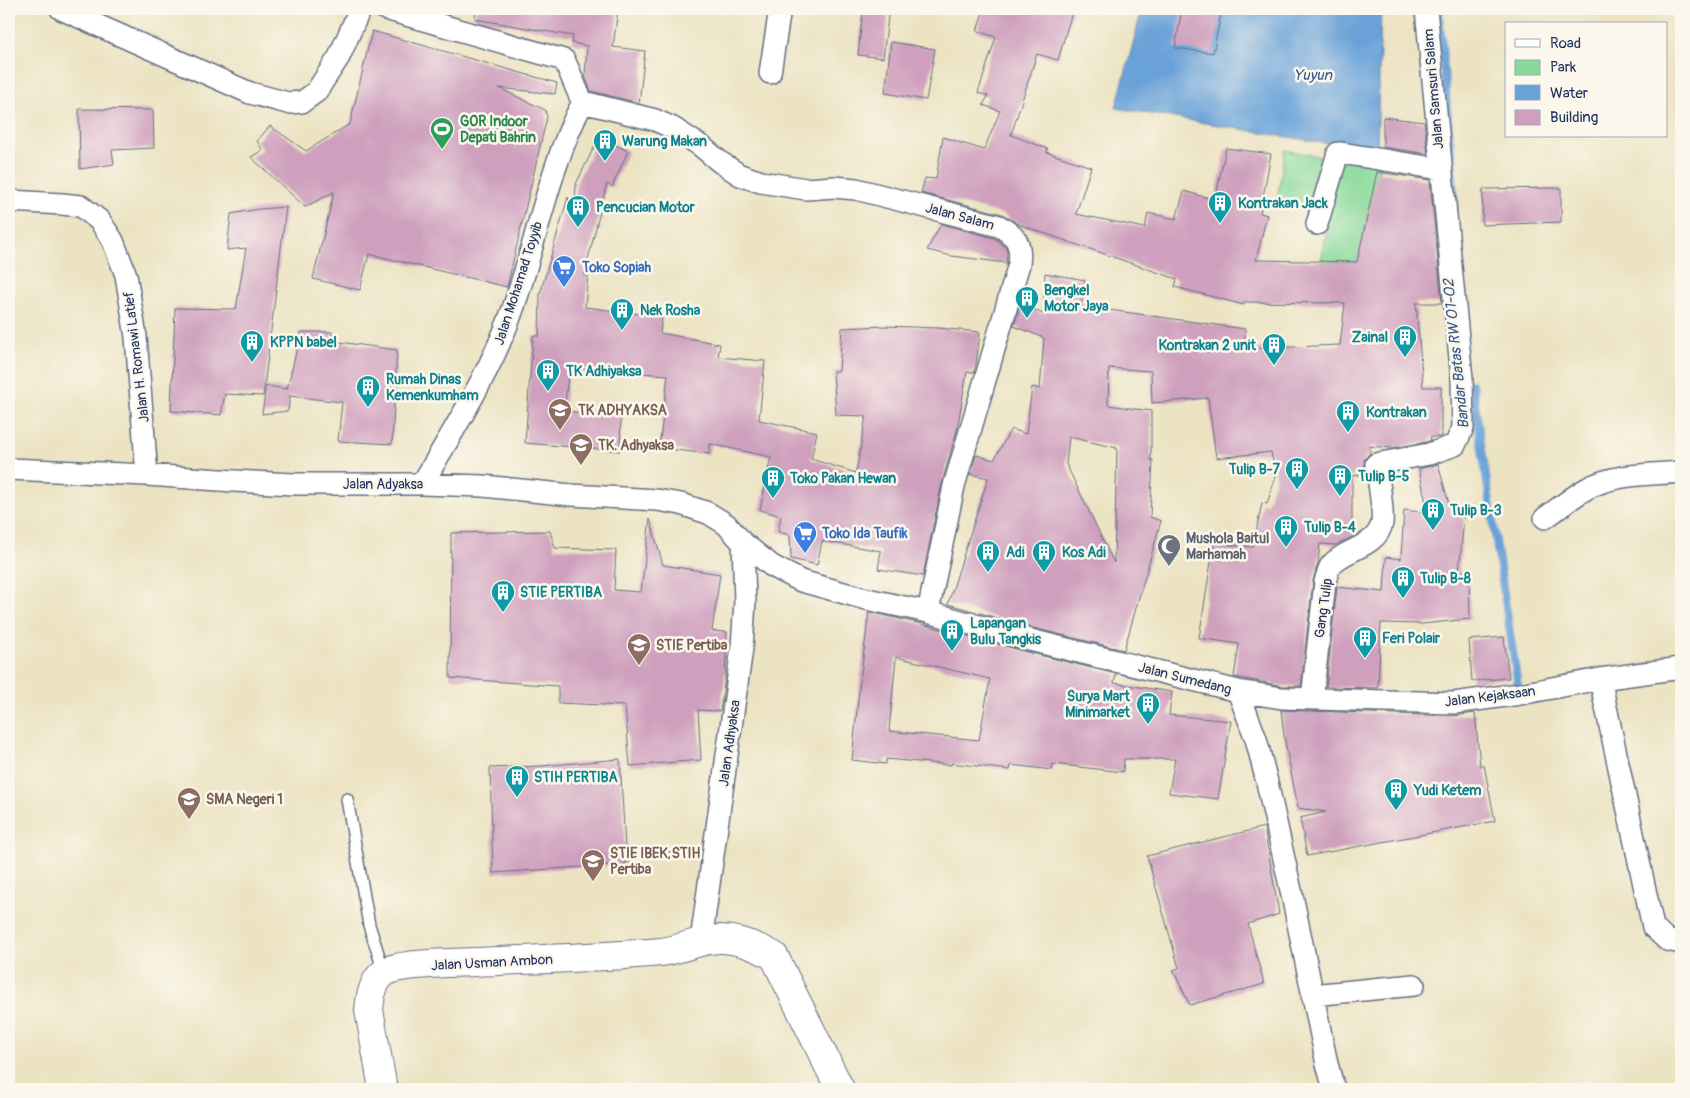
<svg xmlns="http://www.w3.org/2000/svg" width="1690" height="1098" viewBox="0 0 1690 1098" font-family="Pangolin,sans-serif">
  <rect width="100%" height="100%" fill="#fbf7ec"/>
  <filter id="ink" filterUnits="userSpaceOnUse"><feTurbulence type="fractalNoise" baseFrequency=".02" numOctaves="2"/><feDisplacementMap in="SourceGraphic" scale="10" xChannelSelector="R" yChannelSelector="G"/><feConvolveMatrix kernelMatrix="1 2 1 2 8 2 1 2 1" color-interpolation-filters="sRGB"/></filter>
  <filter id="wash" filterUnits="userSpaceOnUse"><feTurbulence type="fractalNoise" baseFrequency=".0096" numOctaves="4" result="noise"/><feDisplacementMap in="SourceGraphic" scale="20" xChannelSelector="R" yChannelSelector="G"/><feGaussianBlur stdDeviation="1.12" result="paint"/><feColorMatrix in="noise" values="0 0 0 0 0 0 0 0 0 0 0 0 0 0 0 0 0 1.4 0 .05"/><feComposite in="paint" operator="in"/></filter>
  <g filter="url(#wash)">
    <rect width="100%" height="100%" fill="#ece3c2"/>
    <path fill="#87d99a" stroke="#51847c" d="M1285,150L1330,158L1321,212L1276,206Z
      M1339,158L1380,165L1357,262H1321Z"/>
    <path fill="#69a2d8" stroke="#42689b" d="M1142,9H1381L1377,152L1116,108Z"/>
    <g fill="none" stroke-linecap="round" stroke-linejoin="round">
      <path stroke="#69a2d8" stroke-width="8" d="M1439,9L1455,204
        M1472,384L1519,692"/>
    </g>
    <g id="blocks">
      <path fill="#cfa0be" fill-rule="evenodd" d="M476,9H618L613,47L645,51L639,103L591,91L585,75L587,46L572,43L573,36L475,19Z
        M863,9H889L883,58L858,55Z
        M984,9H1073L1058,60L1037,54L1011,135L1048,149L1046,152L1091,167L1076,214L1145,228L1148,213L1176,219L1184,191L1215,200L1226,148L1271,154L1260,213L1267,215L1256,260L1357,262L1377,172L1430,180L1442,303H1416L1423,387H1441V437H1430L1431,440L1426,442L1393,448L1370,446V453L1364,460L1365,474L1352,476V537L1336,545L1320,544L1318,563L1313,581L1301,686H1283L1234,677L1239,644L1199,638L1214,543L1253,547L1262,503L1267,504L1276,476L1271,452L1216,458L1208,398L1152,403L1151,371L1109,368L1108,405L1151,411V460H1153L1150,517L1161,521L1124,650L1033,628L948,604L988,478L970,474L976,455L994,460L1011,429L1026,434L1032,387L1040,389L1044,338L1014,326L1021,304L1043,314L1045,273L1085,280L1081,306L1245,329V349L1340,345L1345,303L1244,302V305L1175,287L1177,279L1020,225L1002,214L921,193L925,178L936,179L943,137L984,150L1000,111L983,105L988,96L978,93L996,37L977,31ZM1069,437L1117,448L1114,563L1066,464Z
        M1182,9H1222L1213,53L1175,48Z
        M372,31L557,83L555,94L499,88L545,110L547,117L507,287L369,254L360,290L313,279L334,192L305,207L251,157L263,150L257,141L270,126L306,151L350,124Z
        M891,42L935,49L926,100L885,93Z
        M79,109L153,110L154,148L112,150L114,164L80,169Z
        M1383,117L1424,122L1428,154L1383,147Z
        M599,137L628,151L612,187L607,184L584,275H588L585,307L662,317L660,333L720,344L718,357L765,361L759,420L817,432L811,459L856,473L866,416L836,415L833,371H839L842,328L885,326L938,328L980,332L976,365L974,372H967L957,430L942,483L923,576L878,569L881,551L822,541L817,565L791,559L790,535L778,532L781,516L760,510L771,457L710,444L709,454L659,448L668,375L569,368L564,411L621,416L620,451L525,443L533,336H539L540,294L568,197L574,218L576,184Z
        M1561,188V222L1482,225L1483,189Z
        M286,207L263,396L225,394L221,415L171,411L175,308L236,309L246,248L227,250L231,214L259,209Z
        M941,224L994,238L1006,247L1007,252L1006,263L952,256L927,250Z
        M301,332H332V341L397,350L392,444L338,441L342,402L290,396L288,411L262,414L266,386L287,389Z
        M1438,464L1452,515L1464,517L1459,572L1469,571L1470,619L1422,624L1381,623L1378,688L1326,687L1337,587L1384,592L1386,557L1401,559L1404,510L1428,513L1419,469Z
        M650,519L663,565L720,574L712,631L727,632L725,678L720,711L698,710L701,760L630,766L625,706L558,703V686L450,678L451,533L550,531L555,548L616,550L614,590L641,592Z
        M869,612L922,624L1027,652L1116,674L1114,683L1172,692L1169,715L1231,721L1218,799L1169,793L1175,759H1124L1123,772L1053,764L1052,770L1011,765L1010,770L951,763V765L886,759V764L852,760L859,689ZM896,657L990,679L979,740L889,731Z
        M1504,637L1509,678L1472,681L1469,640Z
        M1281,710L1454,716L1475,713L1480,766L1484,765L1495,821L1307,856L1300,818L1326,812L1298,808L1284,736Z
        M620,759L626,864L493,873L490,768L541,766Z
        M1264,827L1279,914L1248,924L1264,984L1190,1005L1173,970L1179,968L1147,856Z"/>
    </g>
  </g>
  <g filter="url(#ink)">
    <use href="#blocks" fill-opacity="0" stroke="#646e81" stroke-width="1"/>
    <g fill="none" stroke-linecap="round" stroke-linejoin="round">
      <g stroke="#646e81" stroke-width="14">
        <path id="lane" d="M347,799L369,925L384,972"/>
      </g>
      <g stroke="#646e81" stroke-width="24">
        <path id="street" d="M61,9L250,93L288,103L302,102L316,92L339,57L360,9
          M385,9L564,60C571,73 575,88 583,102L655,120L673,128L701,146L720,162L740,175L761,182L806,189L834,187L856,189L999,226C1016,236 1022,243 1019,264L954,486L928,612
          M770,73L780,9
          M9,201L62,204L81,206L100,221L113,241L126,275L136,337L147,475
          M1317,224L1338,153H1341L1440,169
          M9,469L147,475L234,481L294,484H422L483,486L571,495L657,500L681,504L708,513L726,524L743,543L772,566L801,581L862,598L928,612L1030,640L1238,691L1256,739L1267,782L1292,895L1327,1064L1334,1089
          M422,484C456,426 492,370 514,306C537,239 550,164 583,102
          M1545,518C1558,509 1572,497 1586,489C1615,473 1650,475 1681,472
          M1600,679L1653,927L1667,940L1681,943
          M1238,691L1282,698L1454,703L1520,694L1600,679L1681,668
          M1312,699L1325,582C1327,576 1328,568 1332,564C1347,548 1377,547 1382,523C1384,511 1378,478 1376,464L1429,454L1455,445L1463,428L1462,379L1426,9
          M701,941L742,648L745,601L743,543
          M1312,995L1414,985"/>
      </g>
      <g stroke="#646e81" stroke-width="30">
        <path id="secondary" d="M383,1089L369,1010C370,997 373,980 385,972C399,963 456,963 475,962C537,959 599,958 661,952C681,950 699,939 720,939C740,939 758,947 774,956L840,1089"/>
      </g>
      <use href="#lane" stroke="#fff" stroke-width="11"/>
      <use href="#street" stroke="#fff" stroke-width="21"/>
      <use href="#secondary" stroke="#fff" stroke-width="28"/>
    </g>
  </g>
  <defs>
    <g id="stadium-pin" transform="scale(1.25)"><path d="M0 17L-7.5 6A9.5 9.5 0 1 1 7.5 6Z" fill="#2e9e5b" stroke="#fbf7ec"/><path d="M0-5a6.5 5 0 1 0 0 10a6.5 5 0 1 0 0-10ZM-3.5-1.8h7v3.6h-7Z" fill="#fff"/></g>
    <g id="building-pin" transform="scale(1.25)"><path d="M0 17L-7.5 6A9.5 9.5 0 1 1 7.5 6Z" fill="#0f9aa8" stroke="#fbf7ec"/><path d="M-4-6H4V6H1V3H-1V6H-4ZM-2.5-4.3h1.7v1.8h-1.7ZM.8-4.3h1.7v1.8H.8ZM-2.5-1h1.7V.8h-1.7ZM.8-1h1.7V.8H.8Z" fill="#fff"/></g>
    <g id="supermarket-pin" transform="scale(1.25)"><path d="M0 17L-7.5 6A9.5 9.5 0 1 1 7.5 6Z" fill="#3f7fe0" stroke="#fbf7ec"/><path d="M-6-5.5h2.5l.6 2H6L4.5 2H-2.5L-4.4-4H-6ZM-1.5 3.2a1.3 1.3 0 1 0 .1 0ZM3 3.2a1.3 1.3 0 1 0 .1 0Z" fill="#fff"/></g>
    <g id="school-pin" transform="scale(1.25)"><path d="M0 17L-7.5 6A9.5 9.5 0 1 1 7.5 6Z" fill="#8d6e63" stroke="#fbf7ec"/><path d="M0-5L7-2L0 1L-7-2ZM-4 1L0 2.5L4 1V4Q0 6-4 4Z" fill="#fff"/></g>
    <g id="mosque-pin" transform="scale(1.25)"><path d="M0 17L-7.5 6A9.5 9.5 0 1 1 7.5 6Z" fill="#6b7280" stroke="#fbf7ec"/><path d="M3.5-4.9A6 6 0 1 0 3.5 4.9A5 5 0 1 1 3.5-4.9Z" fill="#fff"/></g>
    <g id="university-pin" transform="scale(1.25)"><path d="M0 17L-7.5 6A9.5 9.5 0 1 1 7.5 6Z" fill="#8d6e63" stroke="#fbf7ec"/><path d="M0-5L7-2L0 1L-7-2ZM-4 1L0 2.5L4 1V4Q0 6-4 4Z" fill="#fff"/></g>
  </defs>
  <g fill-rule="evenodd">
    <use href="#stadium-pin" x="442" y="129"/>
    <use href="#building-pin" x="605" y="141"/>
    <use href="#building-pin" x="1220" y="203"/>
    <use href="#building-pin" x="578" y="207"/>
    <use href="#supermarket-pin" x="564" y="267"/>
    <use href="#building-pin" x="1027" y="298"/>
    <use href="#building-pin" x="622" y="310"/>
    <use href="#building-pin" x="1405" y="337"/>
    <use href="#building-pin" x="252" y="342"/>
    <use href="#building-pin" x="1274" y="345"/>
    <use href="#building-pin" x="548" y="371"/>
    <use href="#building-pin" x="368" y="387"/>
    <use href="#school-pin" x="560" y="410"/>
    <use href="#building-pin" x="1348" y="412"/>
    <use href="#school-pin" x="581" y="445"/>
    <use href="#building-pin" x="1297" y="469"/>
    <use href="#building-pin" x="1340" y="476"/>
    <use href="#building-pin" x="773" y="478"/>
    <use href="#building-pin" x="1433" y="510"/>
    <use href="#building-pin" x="1286" y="527"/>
    <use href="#supermarket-pin" x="805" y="533"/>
    <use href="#mosque-pin" x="1169" y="546"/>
    <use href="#building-pin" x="988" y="552"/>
    <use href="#building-pin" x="1044" y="552"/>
    <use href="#building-pin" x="1403" y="578"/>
    <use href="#building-pin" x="503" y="592"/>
    <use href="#building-pin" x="952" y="631"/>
    <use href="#building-pin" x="1365" y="638"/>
    <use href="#university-pin" x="639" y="645"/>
    <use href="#building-pin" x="1148" y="704"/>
    <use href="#building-pin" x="517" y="777"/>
    <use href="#building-pin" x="1396" y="790"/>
    <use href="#school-pin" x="189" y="799"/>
    <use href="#university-pin" x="593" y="861"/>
  </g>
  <g text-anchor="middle" stroke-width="5" stroke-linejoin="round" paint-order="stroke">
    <g font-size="14" fill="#1b2f5e" stroke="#fbf7ec">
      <text transform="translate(1433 89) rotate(-95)" y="5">Jalan Samsuri Salam</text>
      <text transform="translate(960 216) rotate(15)" y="5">Jalan Salam</text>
      <text transform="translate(518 283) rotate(-72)" y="5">Jalan Mohamad Toyyib</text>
      <text transform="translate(136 357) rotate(-97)" y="5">Jalan H. Romawi Latief</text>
      <text x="383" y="489">Jalan Adyaksa</text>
      <text transform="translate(1323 608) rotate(-82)" y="5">Gang Tulip</text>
      <text transform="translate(1185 678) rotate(14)" y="5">Jalan Sumedang</text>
      <text transform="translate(1490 696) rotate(-7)" y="5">Jalan Kejaksaan</text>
      <text transform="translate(729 743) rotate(-82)" y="5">Jalan Adhyaksa</text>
      <text transform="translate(492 962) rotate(-3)" y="5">Jalan Usman Ambon</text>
    </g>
    <g font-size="14" font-weight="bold" fill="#27864d" stroke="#fbf7ec" text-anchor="start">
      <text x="460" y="126">GOR Indoor<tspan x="460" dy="16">Depati Bahrin</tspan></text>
    </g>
    <g font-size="14" font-weight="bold" fill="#0d838f" stroke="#fbf7ec" text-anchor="start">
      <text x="622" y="146">Warung Makan</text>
      <text x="1238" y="208">Kontrakan Jack</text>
      <text x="596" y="212">Pencucian Motor</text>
      <text x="1044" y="295">Bengkel<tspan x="1044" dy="16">Motor Jaya</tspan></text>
      <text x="640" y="315">Nek Rosha</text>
      <text x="1388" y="342" text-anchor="end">Zainal</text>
      <text x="270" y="347">KPPN babel</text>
      <text x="1256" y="350" text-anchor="end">Kontrakan 2 unit</text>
      <text x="566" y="376">TK Adhiyaksa</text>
      <text x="386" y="384">Rumah Dinas<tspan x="386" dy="16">Kemenkumham</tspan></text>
      <text x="1366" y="417">Kontrakan</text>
      <text x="1280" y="474" text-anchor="end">Tulip B-7</text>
      <text x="1358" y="481">Tulip B-5</text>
      <text x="790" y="483">Toko Pakan Hewan</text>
      <text x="1450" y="515">Tulip B-3</text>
      <text x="1304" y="532">Tulip B-4</text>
      <text x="1006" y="557">Adi</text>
      <text x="1062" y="557">Kos Adi</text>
      <text x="1420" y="583">Tulip B-8</text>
      <text x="520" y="597">STIE PERTIBA</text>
      <text x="970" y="628">Lapangan<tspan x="970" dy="16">Bulu Tangkis</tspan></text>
      <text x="1382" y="643">Feri Polair</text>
      <text x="1130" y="701" text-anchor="end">Surya Mart<tspan x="1130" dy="16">Minimarket</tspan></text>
      <text x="534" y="782">STIH PERTIBA</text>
      <text x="1414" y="795">Yudi Ketem</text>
    </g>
    <g font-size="14" font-weight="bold" fill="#366cbe" stroke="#fbf7ec" text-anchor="start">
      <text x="582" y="272">Toko Sopiah</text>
      <text x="822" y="538">Toko Ida Taufik</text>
    </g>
    <g font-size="14" font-weight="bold" fill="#785e54" stroke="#fbf7ec" text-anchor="start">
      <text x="578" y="415">TK ADHYAKSA</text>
      <text x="598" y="450">TK. Adhyaksa</text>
      <text x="656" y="650">STIE Pertiba</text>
      <text x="206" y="804">SMA Negeri 1</text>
      <text x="610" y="858">STIE IBEK;STIH<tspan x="610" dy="16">Pertiba</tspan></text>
    </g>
    <g font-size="14" font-weight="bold" fill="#5b616d" stroke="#fbf7ec" text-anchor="start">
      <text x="1186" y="543">Mushola Baitul<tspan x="1186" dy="16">Marhamah</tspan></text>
    </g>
    <g font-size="15" font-style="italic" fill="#365789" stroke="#fbf7ec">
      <text x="1313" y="80">Yuyun</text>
      <text transform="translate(1456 354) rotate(-96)" y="5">Bandar Batas RW 01-02</text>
    </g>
  </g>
  <rect width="1690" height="1098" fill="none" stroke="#fbf7ec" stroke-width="30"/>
  <rect x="1505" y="22" width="162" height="115" fill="#fbf7ec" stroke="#a1a7b3"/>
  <rect x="1515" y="39" width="25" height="8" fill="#ffffff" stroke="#a1a7b3"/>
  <text x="1550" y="48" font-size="15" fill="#1b2f5e">Road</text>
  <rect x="1515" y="60" width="25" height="15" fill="#87d99a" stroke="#a1a7b3"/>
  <text x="1550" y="72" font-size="15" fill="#1b2f5e">Park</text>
  <rect x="1515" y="85" width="25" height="15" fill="#69a2d8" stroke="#a1a7b3"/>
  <text x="1550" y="98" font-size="15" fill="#1b2f5e">Water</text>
  <rect x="1515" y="110" width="25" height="15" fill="#cfa0be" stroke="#a1a7b3"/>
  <text x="1550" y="122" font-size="15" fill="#1b2f5e">Building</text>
</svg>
